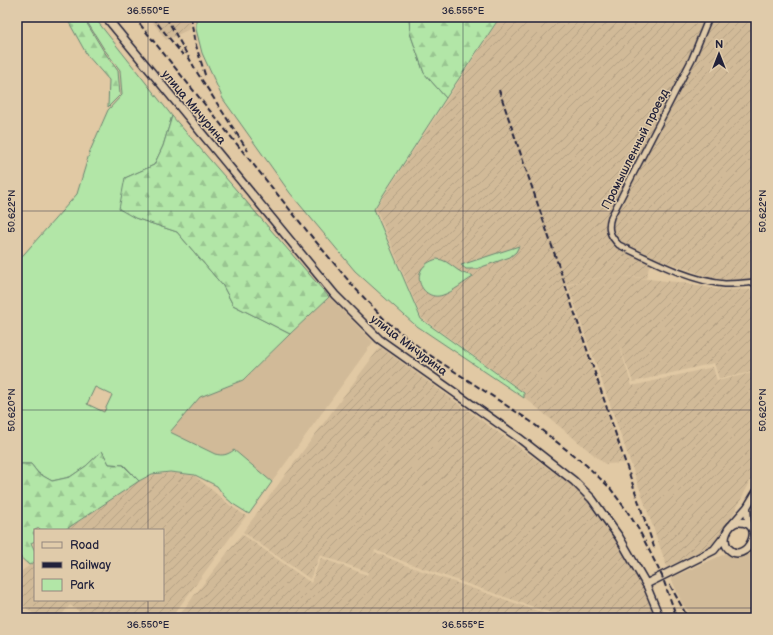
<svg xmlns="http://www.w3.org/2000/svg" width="773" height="635" viewBox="0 0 773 635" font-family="'Balsamiq Sans',sans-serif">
  <defs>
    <pattern id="industrial-furrows" width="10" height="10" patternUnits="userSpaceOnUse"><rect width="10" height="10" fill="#d1ba98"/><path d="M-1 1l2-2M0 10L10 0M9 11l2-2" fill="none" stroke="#b3a084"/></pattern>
    <pattern id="forest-firs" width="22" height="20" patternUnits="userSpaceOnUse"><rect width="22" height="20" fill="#b2e6a7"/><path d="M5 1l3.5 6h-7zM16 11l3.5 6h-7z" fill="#99c591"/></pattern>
  </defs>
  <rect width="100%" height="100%" fill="#e1c9a4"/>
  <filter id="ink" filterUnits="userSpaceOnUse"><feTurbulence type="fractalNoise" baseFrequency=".025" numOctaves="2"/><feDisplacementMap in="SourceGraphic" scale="8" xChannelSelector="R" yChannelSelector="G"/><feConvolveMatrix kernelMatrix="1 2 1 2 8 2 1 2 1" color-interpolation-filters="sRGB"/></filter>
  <g filter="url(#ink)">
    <path fill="#d1ba98" d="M329,297L373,342L272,482L234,450L228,455H223L215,454L170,432L200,397L243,380Z
      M756,540V618H693L682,603L671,578Z"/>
    <path fill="url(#industrial-furrows)" d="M149,17H189L190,29L166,40Z
      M501,17H756V279L725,280L712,278L652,257L646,278L612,275L564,285L624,463L605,464L524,397V392L422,318L376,208Z
      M612,275L685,283L716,289L756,290V371L719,379L714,363L633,382L619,345L632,386L713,367L717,381L756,372V471L721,537L716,543L667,567L592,353L599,350L591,352L568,285Z
      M380,347L581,492L596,508L608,526L641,584L655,618H565L405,562L375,550L368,572L320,555L310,579L243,532Z
      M171,473L195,476L231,506L246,516L171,618H88L70,605L59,618H39L17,601V574L35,562V600H163V530H66L139,481L153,475Z
      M242,534L311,583L321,558L367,575L375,552L405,565L558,618H177Z"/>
    <path fill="#b2e6a7" stroke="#6a8471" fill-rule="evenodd" d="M84,17H94L172,116L163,146L154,165L125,178L135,218L177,232L223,286L233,305L290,334L243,380L200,397L170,432L215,454C223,456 227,455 234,450L272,482L249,514L233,504L224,496L217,486L195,475L170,472L152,474L139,481L124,465L109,464L102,451L86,466L70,477L52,481L38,473L31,464H21L17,468V262L77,194L90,151L108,110L122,95L120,70L104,49ZM95,387L112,395L104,412L87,404Z
      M196,17H409L410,33L424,73L446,98L374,209L421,319L524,393V398L414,324L355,271L290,193L223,99L202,53L196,29Z
      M519,246L516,252L510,257L476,269H466L461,265Z
      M437,259C451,260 457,275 472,275L473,277C464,282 453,292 443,295C422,303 405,268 437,259Z"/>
    <path fill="url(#forest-firs)" stroke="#6a8471" d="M66,17H83L103,50L118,71L120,95L108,107L109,80L87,55Z
      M409,17H500L446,98L424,73L410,33Z
      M172,116L329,297L290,334L233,305L223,286L177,232L135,218L119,209L125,178L154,165L163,146Z
      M102,451L109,464L123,465L139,481L65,530H41L39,528L35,530L33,533L35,536V541L31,543L35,551V562L29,565L17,554V468L21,464H31L38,473L52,481L70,477L86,466Z"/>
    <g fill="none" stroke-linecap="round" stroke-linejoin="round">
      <g stroke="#22223b" stroke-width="8">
        <path id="minor" d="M709,17L692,59L611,217C607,229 610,236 619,245C651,260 689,281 725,284C735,284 746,283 756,282"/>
      </g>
      <g stroke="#22223b" stroke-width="9">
        <path id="tertiary" d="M747,507L748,524
          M733,523L747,507L756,492
          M646,584L660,618"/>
      </g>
      <g stroke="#22223b" stroke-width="10">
        <path id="secondary" d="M106,17L335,295L379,339L519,438L574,481L592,499L604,516L619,537L646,584L714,550L725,536
          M737,522C770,520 745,568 728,548C721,539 728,525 737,522Z"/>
      </g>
      <use href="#minor" stroke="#e0cbaa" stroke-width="5"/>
      <use href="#tertiary" stroke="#e0cbaa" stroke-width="6"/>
      <use href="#secondary" stroke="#e0cbaa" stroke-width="7"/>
      <path stroke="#22223b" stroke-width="2" stroke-dasharray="6 3" stroke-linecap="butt" d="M134,17L312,237L353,286L386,321L425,352L530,421L586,465L610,488L627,511L639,530L662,576L677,618
        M152,17L183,55
        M166,17L198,74L248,151
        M191,17L194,39L206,78
        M499,90L655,550
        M670,585L688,618"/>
    </g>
  </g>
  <path fill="none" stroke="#22223b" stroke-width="1" stroke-opacity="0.45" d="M148,17V530M463,17V618M17,211H756M17,410H756M148,600V618M17,608H756"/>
  <g text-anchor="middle" stroke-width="3" stroke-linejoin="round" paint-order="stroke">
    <g font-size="12" fill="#22223b" stroke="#e0cbaa">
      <text transform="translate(194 107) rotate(50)" y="4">улица Мичурина</text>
      <text transform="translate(635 149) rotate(-63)" y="4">Промышленный проезд</text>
      <text transform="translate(409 345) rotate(37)" y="4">улица Мичурина</text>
    </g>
  </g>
  <rect width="773" height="635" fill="none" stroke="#e0cbaa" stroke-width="44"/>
  <rect x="34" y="529" width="130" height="72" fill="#e0cbaa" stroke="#94877e"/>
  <rect x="42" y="542" width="20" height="6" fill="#e0cbaa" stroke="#94877e"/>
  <text x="70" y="549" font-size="12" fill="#22223b">Road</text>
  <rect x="42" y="562" width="20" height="6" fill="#22223b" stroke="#94877e"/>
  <text x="70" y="569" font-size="12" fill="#22223b">Railway</text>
  <rect x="42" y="579" width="20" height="12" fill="#b2e6a7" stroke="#94877e"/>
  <text x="70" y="589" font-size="12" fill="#22223b">Park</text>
  <g transform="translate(719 54)" stroke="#e0cbaa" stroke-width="3" paint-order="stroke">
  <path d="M0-3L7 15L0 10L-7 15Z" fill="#22223b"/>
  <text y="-6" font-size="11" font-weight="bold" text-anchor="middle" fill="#22223b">N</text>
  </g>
  <rect x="22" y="22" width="729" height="591" fill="none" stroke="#22223b" stroke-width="1.5"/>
  <g font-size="10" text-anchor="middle" fill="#22223b">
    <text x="148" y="14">36.550°E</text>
    <text x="463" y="14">36.555°E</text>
    <text transform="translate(11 211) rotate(-90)" y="4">50.622°N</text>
    <text transform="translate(762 211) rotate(-90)" y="4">50.622°N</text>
    <text transform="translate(11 410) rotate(-90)" y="4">50.620°N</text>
    <text transform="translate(762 410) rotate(-90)" y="4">50.620°N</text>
    <text x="148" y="628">36.550°E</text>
    <text x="463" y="628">36.555°E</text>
  </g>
</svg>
